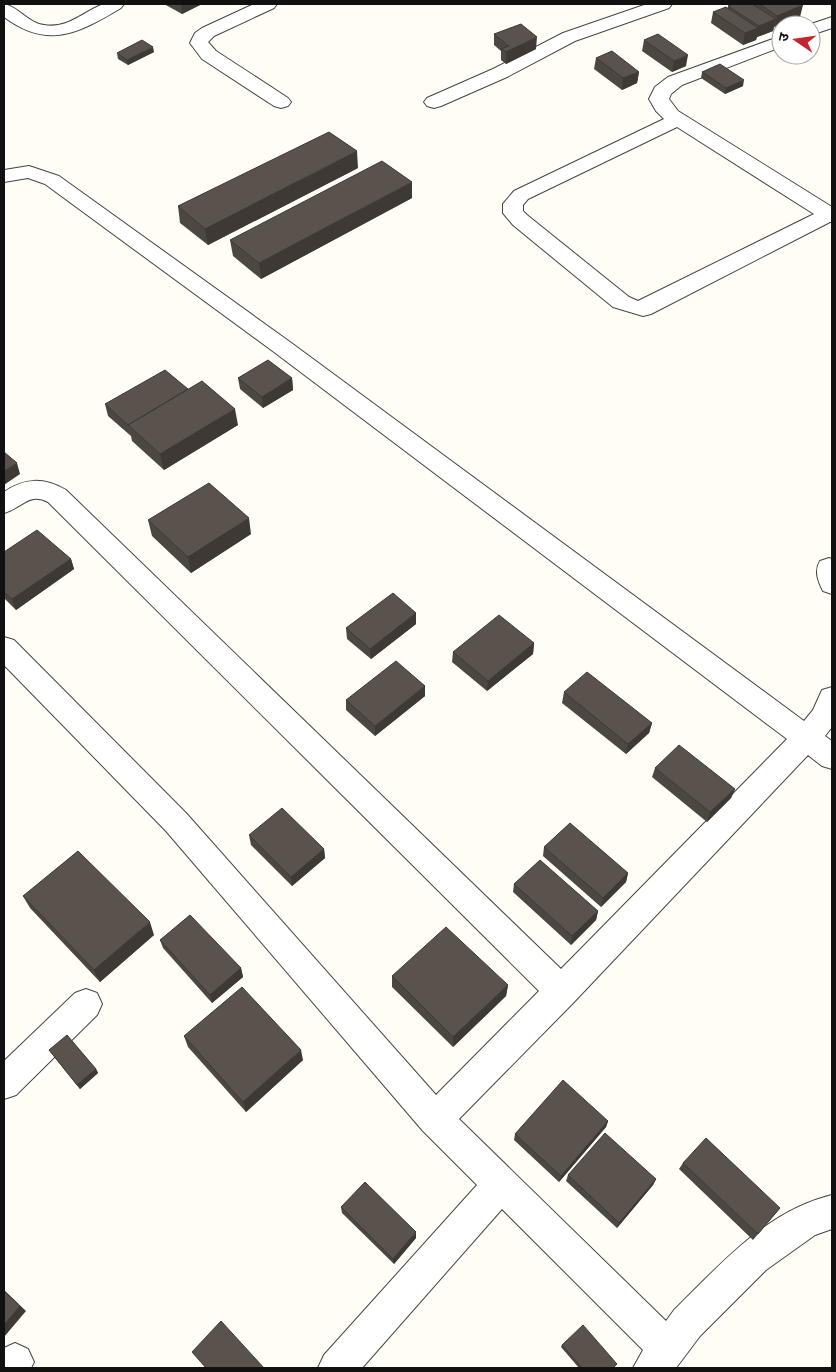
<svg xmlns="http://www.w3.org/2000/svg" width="836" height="1372" viewBox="0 0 836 1372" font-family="Bitter,'Noto Sans Devanagari',serif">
  <rect width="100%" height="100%" fill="#fffdf5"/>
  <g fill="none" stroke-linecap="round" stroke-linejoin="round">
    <g stroke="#444" stroke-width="2">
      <path id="minor" d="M4,4C19,7 28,23 44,25C67,29 82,13 101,5C107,2 117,4 124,4L121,8C79,33 48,50 4,17Z
        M254,4H277L274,8L214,36L208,42L216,51L288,98L291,102L288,106L281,108L274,106L202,59L190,43L195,33L202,28Z
        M647,4H672L669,8L575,41L507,77L441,106L434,108L427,106L424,102L427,98L493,69L563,33Z
        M832,17V28L811,35V25H808Z
        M781,36V47L682,85L671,94L669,99L678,111L832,207V222H830L651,314L643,316L613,307L513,225L503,213V204L514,191L664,119L656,111L649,99L655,87L668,77ZM677,127L814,214L638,301L629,297L527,215L523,211V205L528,199Z
        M29,166L59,176L290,342L804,721L813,710L822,690L832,687V727L825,736L832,741V769L822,766L808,755L573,1003L459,1119L666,1321L674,1310C721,1264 766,1211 832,1195V1229L815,1235L766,1270L700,1336L676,1368H633L643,1350L502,1209L362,1368H318L324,1355L477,1185L423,1131L166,831L4,665V637L14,640L186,813L436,1095L539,991L48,502C29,492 22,508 4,513V492C25,478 43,477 66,490L561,969L787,739L274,352L45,184L28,178L4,182V170Z
        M829,558L832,559V594L823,591C818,581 814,571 820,561Z
        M86,989L97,993L102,1004L97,1015L16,1095L4,1099V1061L75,993Z
        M15,1343L28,1349L34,1362L31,1368H4V1348Z"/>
    </g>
    <use href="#minor" fill="#fff" fill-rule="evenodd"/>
  </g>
  <path fill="#4d4742" d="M164,4H202L182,14Z
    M733,4H800V17L774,27L773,31L757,37L756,40L743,45L711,23L713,12L728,8V6Z
    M494,34L536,49L506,64L501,60V51L494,45Z
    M644,40L686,66L672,72L642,51Z
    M154,52L128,65L118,59L117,53Z
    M596,58L639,72L637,83L622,90L594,69Z
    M702,72L743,86L725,94L701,78Z
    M358,168L208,245L180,223L178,206Z
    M412,198L261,279L233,256L230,240Z
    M238,378H292L293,390L263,408L240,389Z
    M188,389L238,425L164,470L132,441L131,436L108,416L105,404Z
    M148,520L251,534L191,573L152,536Z
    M4,552L71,559L74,569L16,610L4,598Z
    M416,613V624L371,659L347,639L346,628Z
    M534,643L533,654L487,691L452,662L453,652Z
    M425,686V696L375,736L346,710V700Z
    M564,692L652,723L649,733L626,754L562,703Z
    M655,768L735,789L731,798L707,822L652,777Z
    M249,835L324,849L325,858L292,886L251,845Z
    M544,847L628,873L626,882L601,907L543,856Z
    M514,884L598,911L596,920L571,945L513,892Z
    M23,896L154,935L100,982L30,908Z
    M160,940L241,968L243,977L212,1003L163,948Z
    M392,976L508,985L506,996L453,1047L392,987Z
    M184,1036L303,1060L246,1112L188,1047Z
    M49,1050L96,1069L98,1073L80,1089Z
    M608,1121L606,1127L559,1182L514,1140L515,1134Z
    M683,1163L780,1208L753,1240L679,1169Z
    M568,1175L656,1179L653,1185L617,1228L566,1181Z
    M341,1207L416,1238L394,1264L342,1213Z
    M562,1345L614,1368H579L561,1347Z"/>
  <path fill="#3f3936" d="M181,4H202L182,14Z
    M803,5L800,17L775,27L777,16Z
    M776,19L773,31L757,37L756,40L743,45L745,33L758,28L759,26Z
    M537,37L536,49L506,64V52Z
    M153,47L154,52L128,65L127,60Z
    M688,55L686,66L672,72L674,61Z
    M639,72L637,83L622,90L623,78Z
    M744,80L743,86L725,94L726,88Z
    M357,151L358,168L208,245L205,229Z
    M412,182V198L261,279L259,263Z
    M292,378L293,390L263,408L262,397Z
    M235,409L238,425L164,470L160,454Z
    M17,463L20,474L4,485V471Z
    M249,518L251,534L191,573L188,557Z
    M71,559L74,569L16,610L12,599Z
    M416,613V624L371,659L370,649Z
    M534,643L533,654L487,691L488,681Z
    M425,686V696L375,736V726Z
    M652,723L649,733L626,754L628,744Z
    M735,789L731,798L707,822L710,812Z
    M324,849L325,858L292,886L291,877Z
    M628,873L626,882L601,907L603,898Z
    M598,911L596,920L571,945L572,936Z
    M150,922L154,935L100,982L94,970Z
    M241,968L243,977L212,1003L210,995Z
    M508,985L506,996L453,1047V1037Z
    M301,1050L303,1060L246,1112L243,1102Z
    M96,1069L98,1073L80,1089L77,1085Z
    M608,1121L606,1127L559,1182L561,1176Z
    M656,1179L653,1185L617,1228L619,1223Z
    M416,1232V1238L394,1264L393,1259Z
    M4,1290L26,1311L4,1337Z"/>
  <path fill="#5a524d" stroke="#3f3936" d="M733,4H752L776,19L759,26L728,6Z
    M760,4H800L803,5L777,16Z
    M726,7L758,28L745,33L713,12Z
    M521,24L537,37L506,52L501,49L509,46L494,34Z
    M658,34L688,55L674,61L644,40Z
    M142,40L153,47L127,60L117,53Z
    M612,51L639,72L623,78L596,58Z
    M720,64L744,80L726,88L702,72Z
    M329,132L357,151L205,229L178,206Z
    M382,161L412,182L259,263L230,240Z
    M268,360L292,378L262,397L238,378Z
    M165,370L188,389L128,425L105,404Z
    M202,381L235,409L160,454L128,425Z
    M4,452L17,463L4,471Z
    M209,483L249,518L188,557L148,520Z
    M37,530L71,559L12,599L4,592V552Z
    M393,593L416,613L370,649L346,628Z
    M499,615L534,643L488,681L453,652Z
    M396,661L425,686L375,726L346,700Z
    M587,672L652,723L628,744L564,692Z
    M679,745L735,789L710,812L655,768Z
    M282,808L324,849L291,877L249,835Z
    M570,823L628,873L603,898L544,847Z
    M78,851L150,922L94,970L23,896Z
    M540,860L598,911L572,936L514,884Z
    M190,915L241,968L210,995L160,940Z
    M446,927L508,985L453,1037L392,976Z
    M242,987L301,1050L243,1102L184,1036Z
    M67,1035L96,1069L77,1085L49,1050Z
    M563,1080L608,1121L561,1176L515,1134Z
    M605,1133L656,1179L619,1223L568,1175Z
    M706,1138L780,1208L758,1234L683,1163Z
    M365,1182L416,1232L393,1259L341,1207Z
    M4,1291L20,1306L4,1325Z
    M221,1321L264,1368H206L192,1352Z
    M583,1325L617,1364L613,1368H582L562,1345Z"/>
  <rect width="836" height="1372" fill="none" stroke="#111111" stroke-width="10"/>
  <g transform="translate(796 40) rotate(283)"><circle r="24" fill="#ffffff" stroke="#a0a0a0"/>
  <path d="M0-4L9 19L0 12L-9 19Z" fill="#c4262e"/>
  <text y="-8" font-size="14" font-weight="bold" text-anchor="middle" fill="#111111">उ</text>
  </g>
</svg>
